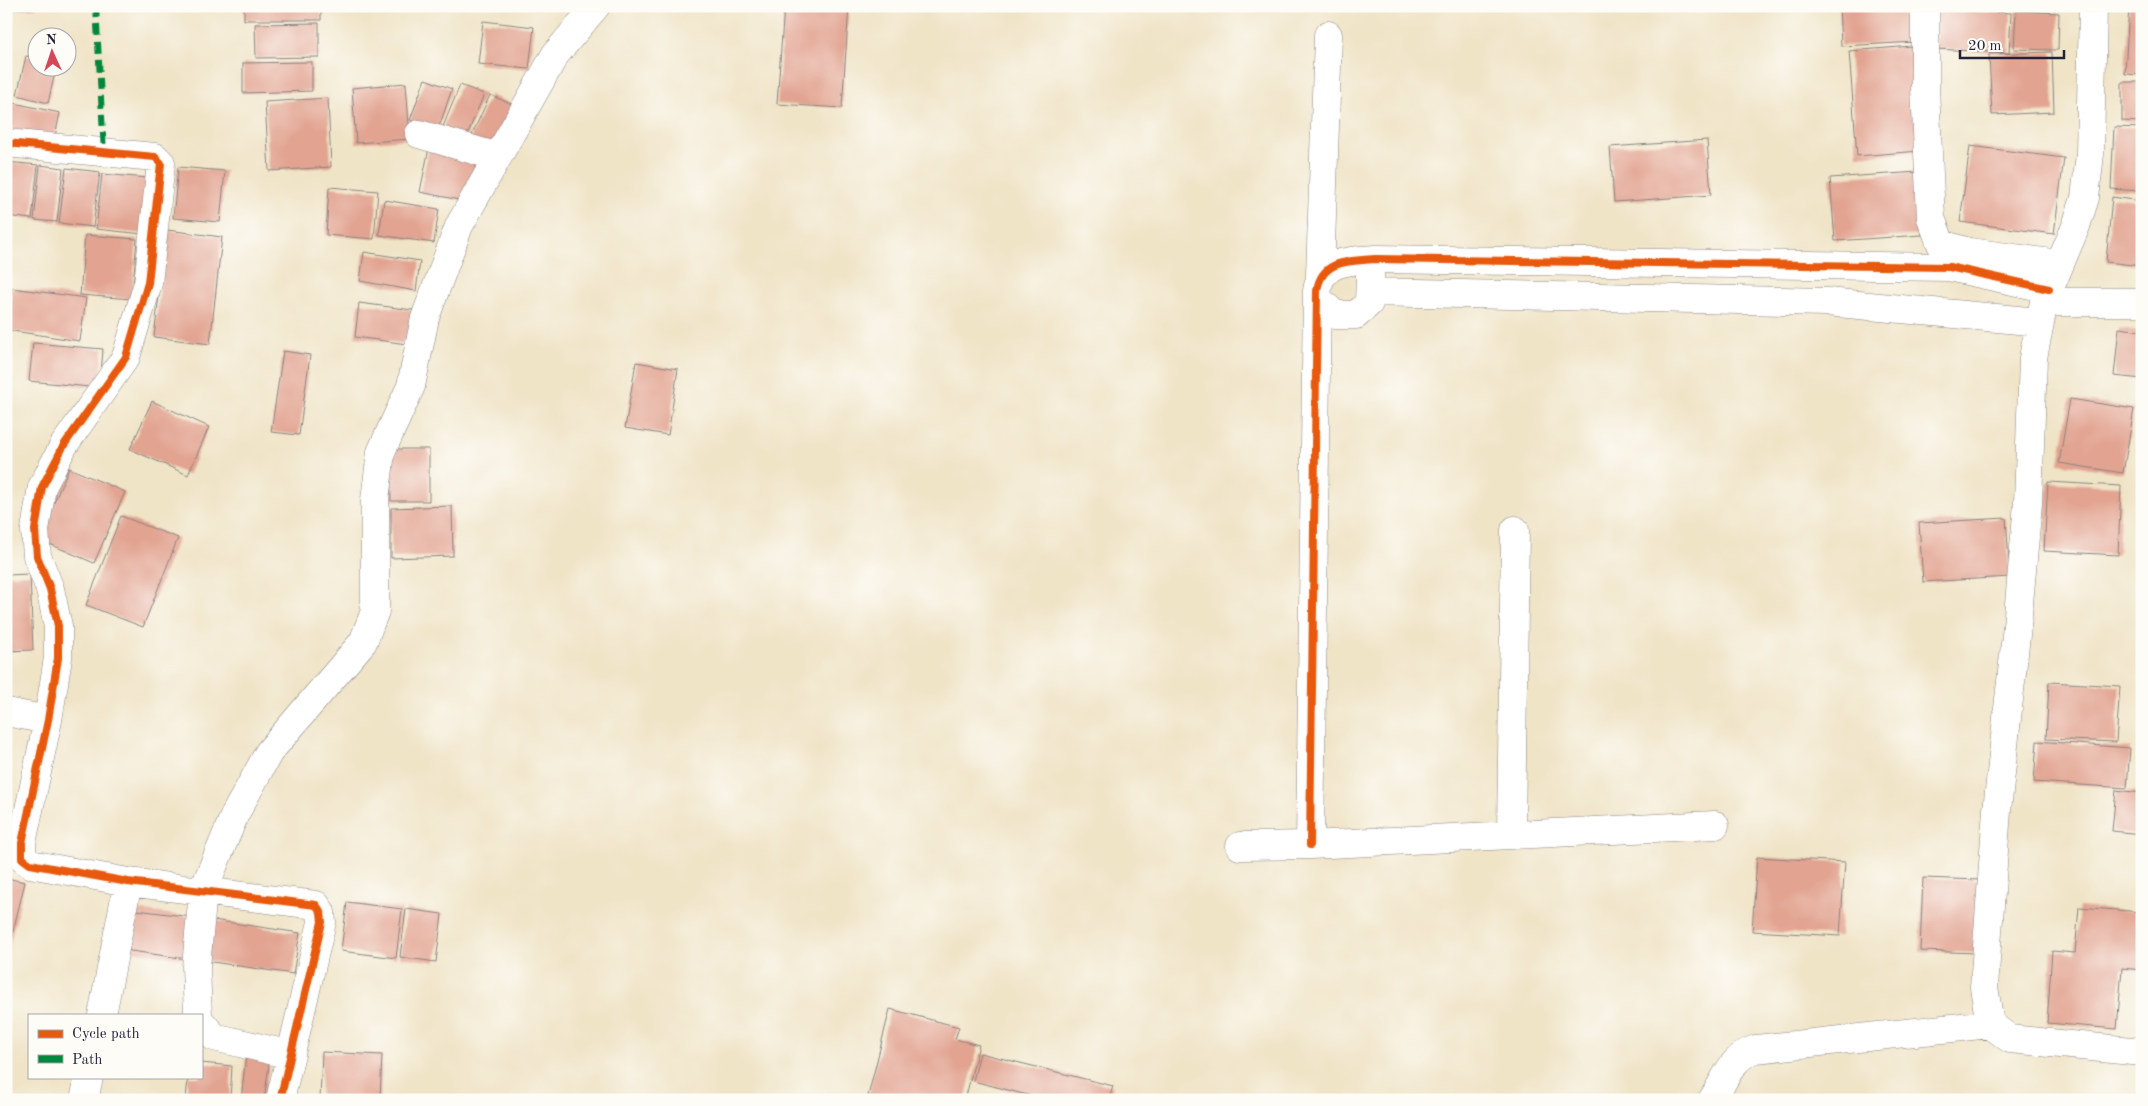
<svg xmlns="http://www.w3.org/2000/svg" width="2148" height="1106" viewBox="0 0 2148 1106" font-family="'Old Standard TT',serif">
  <rect width="100%" height="100%" fill="#fdfcf7"/>
  <filter id="ink" filterUnits="userSpaceOnUse"><feTurbulence type="fractalNoise" baseFrequency=".02" numOctaves="2"/><feDisplacementMap in="SourceGraphic" scale="10" xChannelSelector="R" yChannelSelector="G"/><feConvolveMatrix kernelMatrix="1 2 1 2 8 2 1 2 1" color-interpolation-filters="sRGB"/></filter>
  <filter id="wash" filterUnits="userSpaceOnUse"><feTurbulence type="fractalNoise" baseFrequency=".0096" numOctaves="4" result="noise"/><feDisplacementMap in="SourceGraphic" scale="20" xChannelSelector="R" yChannelSelector="G"/><feGaussianBlur stdDeviation="1.12" result="paint"/><feColorMatrix in="noise" values="0 0 0 0 0 0 0 0 0 0 0 0 0 0 0 0 0 1.4 0 .05"/><feComposite in="paint" operator="in"/></filter>
  <g filter="url(#wash)">
    <rect width="100%" height="100%" fill="#f0e4c7"/>
    <g id="blocks">
      <path fill="#e2a390" d="M7,6H36V8L7,9Z
        M244,6H321V20H244Z
        M784,6H849L842,108L777,104Z
        M1839,6H1916L1917,42L1841,46Z
        M2129,6L2142,7V75L2125,74Z
        M1938,9L2011,13L2009,53L1936,49Z
        M2016,11L2059,13L2058,50L2014,49Z
        M483,21L534,27L529,69L478,64Z
        M319,23V57L256,58L255,24Z
        M1912,46L1920,151L1857,156L1849,51Z
        M2052,52L2054,112L1992,115L1989,54Z
        M26,56L38,58V68H56L48,103L17,95Z
        M312,62V91L243,93V63Z
        M425,79L452,89L438,130L410,120Z
        M2122,82H2142V122L2122,121Z
        M406,83L410,139L356,143L352,88Z
        M460,85L484,94L466,138L442,129Z
        M490,95L519,107L499,152L470,139Z
        M328,98L331,167L269,171L265,102Z
        M14,103L60,113L53,146L7,137Z
        M2114,127L2142,128V191L2111,189Z
        M1707,140L1711,195L1614,202L1610,147Z
        M430,143L479,153L469,202L420,192Z
        M1970,146L2064,158L2054,234L1960,222Z
        M6,162L38,165L32,219L6,216Z
        M40,165L63,168L57,222L34,220Z
        M178,167L225,171L220,222L173,218Z
        M66,168L100,172L93,227L59,223Z
        M1918,172L1922,235L1835,241L1830,178Z
        M102,174L148,178L143,234L96,229Z
        M329,187L378,191L374,239L326,235Z
        M2112,197L2142,201V266L2106,262Z
        M384,200L439,209L434,243L379,235Z
        M167,230L222,237L210,344L154,337Z
        M85,235L137,239L132,299L80,295Z
        M364,252L420,261L416,291L360,281Z
        M12,288L86,298L80,341L6,330Z
        M359,303L413,310L407,344L355,337Z
        M2119,328L2142,331V379L2114,376Z
        M33,343L103,349L100,388L29,381Z
        M283,351L310,355L299,435L271,432Z
        M636,362L678,369L668,435L625,428Z
        M2070,399L2134,409L2123,473L2059,463Z
        M152,401L209,427L188,475L130,449Z
        M390,449H429V501H391Z
        M69,468L125,492L94,563L38,539Z
        M2048,482L2121,486L2118,555L2044,551Z
        M452,506L453,556L391,558V508Z
        M121,516L178,538L143,627L86,605Z
        M2006,518L2010,577L1923,582L1919,523Z
        M30,574L33,650L6,651V575Z
        M2049,682L2120,686L2116,742L2046,739Z
        M2037,741L2130,748L2127,788L2034,782Z
        M2116,790L2142,793V834L2112,831Z
        M1757,857L1845,862L1840,936L1752,931Z
        M6,878L25,882L7,956H6Z
        M1923,878L1980,880L1977,953L1920,951Z
        M347,902L402,909L396,958L341,951Z
        M2079,907L2142,912V970L2122,968L2117,1029L2047,1023L2052,951L2075,953Z
        M129,909L192,917L187,959L124,950Z
        M406,909L442,914L436,962L400,957Z
        M213,920L300,933L293,974L206,961Z
        M890,1009L959,1027L955,1039L979,1045L965,1100H867Z
        M322,1052L382,1055L380,1100H320Z
        M980,1053L1113,1086L1109,1100H1047L973,1081Z
        M246,1055L270,1058L264,1100H241Z
        M201,1063L232,1066L230,1100H186L188,1077H201Z"/>
    </g>
  </g>
  <g filter="url(#ink)">
    <use href="#blocks" fill-opacity="0" stroke="#898381" stroke-width="1"/>
    <g fill="none" stroke-linecap="round" stroke-linejoin="round">
      <g stroke="#898381" stroke-width="29">
        <path id="minor" d="M1925,6V87L1931,218L1941,244L1969,252L2059,264
          M2093,6L2090,154L2085,198L2076,226L2044,302L2033,358L2028,503L2017,626L1997,810L1984,987L1990,1024L2010,1039L2142,1052
          M419,134L498,157
          M6,143L155,157L161,163L148,283L126,357L64,445L42,487L35,530L37,556L50,589L58,626V658L48,720L22,843V858L30,864L128,882L316,905L321,912L322,922L280,1100
          M1320,276L1328,35
          M1370,292L1827,302L2040,322
          M1317,298L1335,315H1356L1369,303L1370,275
          M2044,302H2142
          M6,712L48,720
          M1511,835L1515,530
          M1310,845L1317,291C1321,260 1349,261 1375,259L1949,267L2049,289
          M1240,846L1310,845L1715,825
          M102,1015L128,882
          M198,1015L196,967L203,891L235,814L269,752L363,642L375,611V500L381,452L411,386L425,318L459,226L555,55L596,6
          M201,1022L214,1037L291,1055
          M84,1100L89,1077
          M1712,1100C1726,1080 1730,1057 1756,1049L1990,1024"/>
      </g>
      <use href="#minor" stroke="#fff" stroke-width="28"/>
      <path stroke="#00873e" stroke-width="6" stroke-dasharray="12 6" stroke-linecap="butt" d="M96,6L104,153"/>
      <g stroke="#fdfcf7" stroke-width="11">
        <path id="cycleway" d="M6,143L155,157L161,163L148,283L126,357L64,445L42,487L35,530L37,556L50,589L58,626V658L48,720L22,843V858L30,864L128,882L316,905L321,912L322,922L280,1100
          M1310,845L1317,291C1321,260 1349,261 1375,259L1949,267L2049,289"/>
      </g>
      <use href="#cycleway" stroke="#e8590c" stroke-width="8"/>
    </g>
  </g>
  <rect width="2148" height="1106" fill="none" stroke="#fdfcf7" stroke-width="25"/>
  <rect x="28" y="1014" width="175" height="65" fill="#fdfcf7" stroke="#a5a5ac"/>
  <rect x="38" y="1030" width="25" height="8" fill="#e8590c" stroke="#a5a5ac"/>
  <text x="72" y="1038" font-size="15" fill="#22223b">Cycle path</text>
  <rect x="38" y="1055" width="25" height="8" fill="#00873e" stroke="#a5a5ac"/>
  <text x="72" y="1064" font-size="15" fill="#22223b">Path</text>
  <g transform="translate(52 52) rotate(357)"><circle r="24" fill="#fdfcf7" stroke="#a5a5ac"/>
  <path d="M0-4L9 19L0 12L-9 19Z" fill="#d1495b"/>
  <text y="-8" font-size="14" font-weight="bold" text-anchor="middle" fill="#22223b">N</text>
  </g>
  <path d="M1960 50v8h104v-8" fill="none" stroke="#22223b" stroke-width="2.5"/>
  <text x="1968" y="50" font-size="15" fill="#22223b" stroke="#fdfcf7" stroke-width="4" paint-order="stroke">20 m</text>
</svg>
